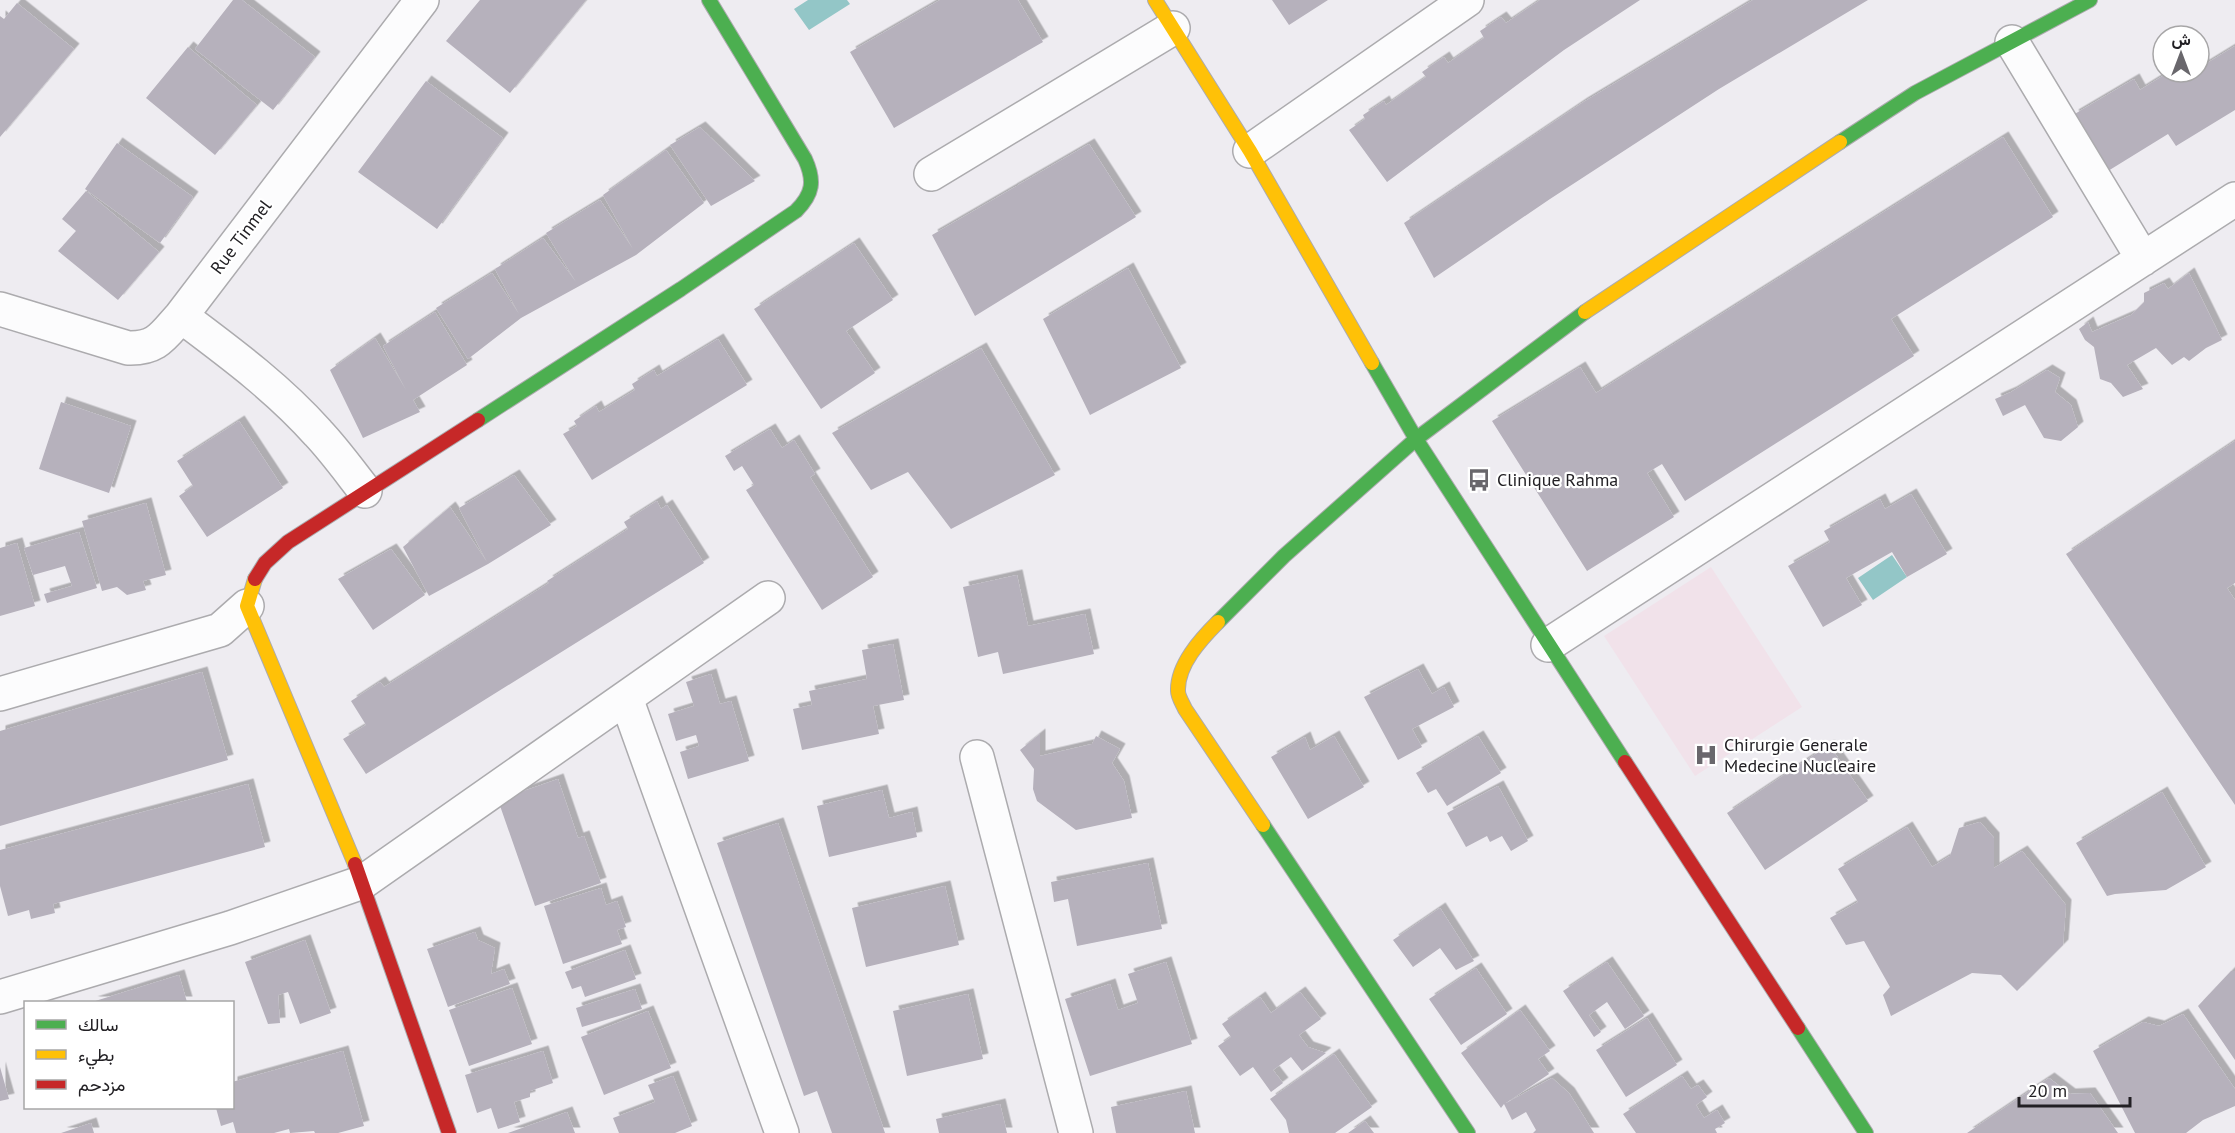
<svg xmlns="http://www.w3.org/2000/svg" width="2235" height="1133" viewBox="0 0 2235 1133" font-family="'PT Sans',Vazirmatn,sans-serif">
  <defs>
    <filter id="shadow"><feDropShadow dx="5.5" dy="-5.5" stdDeviation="0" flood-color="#0004"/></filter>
  </defs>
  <rect width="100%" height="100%" fill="#eeecf1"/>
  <path fill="#f1e2ea" d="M1711,567L1802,707L1695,776L1604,636Z"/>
  <path fill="#93c6c7" d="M808,0H847L850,4L809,30L794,9Z
    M1892,555L1907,577L1873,600L1858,578Z"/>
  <path fill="#b6b1bc" filter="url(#shadow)" d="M233,0H242L315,57L273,110L195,49Z
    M480,0H586L510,93L446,41Z
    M940,0H1018L1043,42L894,128L850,52Z
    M1272,0H1328L1289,25Z
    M1540,0H1640L1564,50L1387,182L1349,130L1365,119L1363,115L1384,101L1386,105L1426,77L1422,72L1444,57L1448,63L1484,38L1480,31L1501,17L1506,23Z
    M1753,0H1868L1719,89L1550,199L1434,278L1404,223L1582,103Z
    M17,3L74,49L0,137V16L4,19Z
    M2235,46V110L2176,146L2168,134L2108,171L2073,115L2134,79L2140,90L2169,72H2199V57L2204,65Z
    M188,47L257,105L215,155L146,98Z
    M426,81L503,138L437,229L358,172Z
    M700,127L755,181L711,206L670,145Z
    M2003,137L2053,217L1891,319L1914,356L1685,501L1662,464L1647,473L1674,517L1587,571L1492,421L1580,367L1596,393Z
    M117,143L193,197L160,243L85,189Z
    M1089,144L1136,217L975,316L932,235Z
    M666,150L704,203L636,255L521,318L468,359L436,308L492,273L519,314L495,269L543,238L576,282L546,233L600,200L633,249L603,195Z
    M86,191L159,252L118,300L58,251L76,231L62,219Z
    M854,243L893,300L846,331L875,373L821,409L754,309Z
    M1128,268L1181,368L1090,415L1043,319Z
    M2189,273L2222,340L2206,348L2189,361L2184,357L2172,365L2156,348L2127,365L2143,389L2123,397L2111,383L2100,379L2094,347L2085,340L2079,329L2088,322L2092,332L2131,315L2144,302V293L2164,283L2168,289Z
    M435,312L467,365L413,400L420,412L363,438L330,370L375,338L406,390L383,346Z
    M718,339L747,385L592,480L563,434L577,426L574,421L596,406L599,412L635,390L632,384L654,370L657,376Z
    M981,348L1055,475L951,529L908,472L871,490L832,433Z
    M2047,370L2060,378L2055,392L2071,405L2078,427L2061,441L2044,438L2025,405L2003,416L1995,399L2011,392Z
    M61,402L131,426L109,493L39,469Z
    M239,421L283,488L207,537L179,496L193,486L177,461Z
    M770,429L782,448L794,440L815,474L810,477L873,577L822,610L746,490L754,485L742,466L734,471L725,456Z
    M2235,441V583L2227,588L2235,600V805L2066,554Z
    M514,475L551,525L488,564L429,596L403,547L450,507L487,562L459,508Z
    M1911,494L1947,554L1907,577L1892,552L1846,578L1862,605L1823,627L1788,566L1830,542L1824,531L1880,499L1885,509Z
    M657,501L661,509L667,505L704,563L366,774L343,739L366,725L351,701L380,682L384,687L549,583L547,581L628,529L624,522Z
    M146,503L166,575L143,581L146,590L127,595L117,587L102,591L82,521Z
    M79,532L97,588L47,603L44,594L72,586L65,566L33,575L24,548Z
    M17,543L35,606L0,616V548Z
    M391,549L425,595L373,630L338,579Z
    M1017,575L1028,626L1085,614L1094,654L1003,674L998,652L978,657L963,587Z
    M893,644L904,700L873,706L879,734L802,750L793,709L812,705L809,691L867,679L862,650Z
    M1418,669L1432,694L1444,687L1454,707L1412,729L1422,747L1398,760L1364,697Z
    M202,672L228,760L0,826V731Z
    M711,674L720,704L731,701L749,761L688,779L680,752L699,746L696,735L676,741L668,714L694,706L686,682Z
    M1040,734V756L1092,744L1096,736L1120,749L1112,763L1124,781L1132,818L1076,830L1037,801L1033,789L1034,769L1020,750Z
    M1334,736L1364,787L1308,819L1271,757L1305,737L1310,750Z
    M1478,736L1501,773L1447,806L1436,789L1428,793L1416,773Z
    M1829,745L1868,801L1765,870L1727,813Z
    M558,779L578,838L584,836L601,883L535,906L498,800Z
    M248,784L265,847L53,904L55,913L31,919L29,910L8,916L0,886V850Z
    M1498,786L1528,841L1511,851L1502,836L1490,842L1487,836L1466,847L1447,813Z
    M882,790L889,818L912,812L917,837L829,857L817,806Z
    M2162,792L2206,867L2166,890L2115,894L2107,896L2076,843Z
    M1980,822L1994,838V868L2022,851L2066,905L2063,945L2017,991L2001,975L1972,973L1891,1016L1883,995L1890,987L1864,941L1846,945L1830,918L1858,902L1838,869L1907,827L1932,867L1950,856L1959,828Z
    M778,823L885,1133H832L817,1091L804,1096L717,843Z
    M1148,863L1162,929L1077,946L1068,899L1054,902L1051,882Z
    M945,886L959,945L866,967L852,908Z
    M601,888L606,905L617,901L626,927L617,930L622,944L563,964L544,906Z
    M1440,908L1474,961L1456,970L1440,948L1413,967L1393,940Z
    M475,932L478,940L495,948L491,974L504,969L510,984L448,1007L427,949Z
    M305,940L331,1013L300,1024L288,992L278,995L280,1023L268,1024L245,962Z
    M625,950L636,979L585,997L581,986L572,989L565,972Z
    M1166,962L1192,1044L1090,1076L1065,999L1110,984L1118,1010L1138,1003L1128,974Z
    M1607,962L1644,1016L1625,1029L1607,1002L1589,1015L1601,1032L1594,1037L1563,991Z
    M1476,968L1507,1014L1461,1045L1429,999Z
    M2231,971H2235V1060L2198,1006Z
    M179,975L187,1002H92Z
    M512,988L532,1044L469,1066L449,1010Z
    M635,989L642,1009L582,1027L576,1008Z
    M1300,992L1321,1019L1299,1035L1308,1047L1326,1053L1302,1071L1291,1057L1273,1070L1283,1083L1271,1092L1253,1067L1240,1076L1218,1046L1231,1037L1222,1024L1260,997L1271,1013Z
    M968,994L983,1059L907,1076L893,1011Z
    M1520,1010L1550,1051L1538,1059L1549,1074L1506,1103L1552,1078L1569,1093L1594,1133H1533L1536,1130L1526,1112L1512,1120L1504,1104L1501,1108L1461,1053Z
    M648,1011L671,1068L604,1095L581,1037Z
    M2183,1014L2235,1089V1106L2203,1120L2186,1133H2135L2093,1051L2143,1022L2159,1026Z
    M1647,1018L1677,1065L1626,1097L1596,1050Z
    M343,1051L364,1126L338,1133H315L314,1131L290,1133L289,1129L274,1133H236L233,1122L221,1126L216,1108H232V1082Z
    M543,1051L553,1083L530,1091V1097L514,1102L520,1122L498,1129L491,1108L477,1113L465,1075Z
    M1334,1054L1372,1107L1335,1133H1289L1286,1120L1270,1099Z
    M0,1067L9,1099L0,1101Z
    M673,1076L692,1126L675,1133H619L613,1118L655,1102L648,1085Z
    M1682,1076L1691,1089L1698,1085L1707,1097L1696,1105L1704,1118L1717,1110L1725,1123L1715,1129L1717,1133H1636L1623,1114Z
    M2049,1078L2070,1094L2090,1093L2118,1133H1967Z
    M1186,1091L1195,1133H1116L1111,1107Z
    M1000,1104L1007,1133H939L936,1119Z
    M567,1112L575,1133H508Z
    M1365,1121L1374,1133H1348Z
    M91,1123L94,1133H61Z"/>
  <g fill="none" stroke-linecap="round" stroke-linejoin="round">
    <g stroke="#acabae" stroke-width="36">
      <path id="street" d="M2012,42L2143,259
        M1250,151L1467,0
        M931,174L1173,28
        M0,309L128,348C157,349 163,336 181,316L422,0
        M181,316C229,352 278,388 318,433C335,451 350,472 365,491
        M1548,645L2235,199
        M0,694L220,630L247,606
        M626,698L782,1133
        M977,757L1076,1133
        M0,997L230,928L363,882L768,598"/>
    </g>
    <g stroke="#acabae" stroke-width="16">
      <path id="fast" d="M1840,142L1915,93L2090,0
        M1372,363L1416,439L1625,762
        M478,420L681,289L796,211C813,194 815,181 805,159L709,0
        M1218,622L1284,556L1416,439L1585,312
        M1263,825L1468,1133
        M1798,1028L1866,1133"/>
    </g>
    <g stroke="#acabae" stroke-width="16">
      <path id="slow" d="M1155,0L1250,151L1372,363
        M1585,312L1840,142
        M255,579L247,606L355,864
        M1218,622C1201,639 1177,665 1178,691C1178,697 1183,704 1185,709L1263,825"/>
    </g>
    <g stroke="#acabae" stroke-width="16">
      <path id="jam" d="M255,579L265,563L288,542L478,420
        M1625,762L1798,1028
        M355,864L449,1133"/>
    </g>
    <use href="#street" stroke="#fcfcfd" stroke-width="33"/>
    <use href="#fast" stroke="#4caf50" stroke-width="14"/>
    <use href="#slow" stroke="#ffc107" stroke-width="14"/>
    <use href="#jam" stroke="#c62828" stroke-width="14"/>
  </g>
  <defs>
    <g id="bus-bare" transform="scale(1.8)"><path d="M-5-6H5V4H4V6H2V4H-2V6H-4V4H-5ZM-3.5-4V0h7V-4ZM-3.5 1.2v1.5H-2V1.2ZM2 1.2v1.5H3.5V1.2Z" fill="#69676c" stroke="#fff" stroke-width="2.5" paint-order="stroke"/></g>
    <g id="hospital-bare" transform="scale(1.8)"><path d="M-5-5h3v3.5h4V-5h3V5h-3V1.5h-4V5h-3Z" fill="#69676c" stroke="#fff" stroke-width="2.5" paint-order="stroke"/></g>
  </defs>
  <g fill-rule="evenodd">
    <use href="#bus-bare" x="1479" y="480"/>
    <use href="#hospital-bare" x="1706" y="755"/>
  </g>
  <g text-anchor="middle" stroke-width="4.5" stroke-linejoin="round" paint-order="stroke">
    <g font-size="18" fill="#222024" stroke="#fff">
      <text transform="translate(241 237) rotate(-53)" y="6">Rue Tinmel</text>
    </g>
    <g font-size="18" fill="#222024" stroke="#fff" text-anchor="start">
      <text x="1497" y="486">Clinique Rahma</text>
      <text x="1724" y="751">Chirurgie Generale<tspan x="1724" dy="21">Medecine Nucleaire</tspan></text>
    </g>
  </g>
  <rect x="24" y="1001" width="210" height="108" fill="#ffffff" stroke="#a7a6a7" stroke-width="1.5"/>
  <rect x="36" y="1020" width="30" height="9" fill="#4caf50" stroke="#a7a6a7" stroke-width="1.5"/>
  <text x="78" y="1031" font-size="18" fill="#222024">سالك</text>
  <rect x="36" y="1050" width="30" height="9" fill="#ffc107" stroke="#a7a6a7" stroke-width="1.5"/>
  <text x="78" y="1061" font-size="18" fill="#222024">بطيء</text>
  <rect x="36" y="1080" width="30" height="9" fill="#c62828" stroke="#a7a6a7" stroke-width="1.5"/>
  <text x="78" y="1091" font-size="18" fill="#222024">مزدحم</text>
  <g transform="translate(2181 54)"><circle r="28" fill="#ffffff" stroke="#a7a6a7" stroke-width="1.5"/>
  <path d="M0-4.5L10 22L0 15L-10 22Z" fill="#69676c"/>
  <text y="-9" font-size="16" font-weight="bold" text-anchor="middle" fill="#222024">ش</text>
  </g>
  <path d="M2019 1097v9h111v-9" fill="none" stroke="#222024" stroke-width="3"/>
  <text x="2028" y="1097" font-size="18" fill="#222024" stroke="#ffffff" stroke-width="4.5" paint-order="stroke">20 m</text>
</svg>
